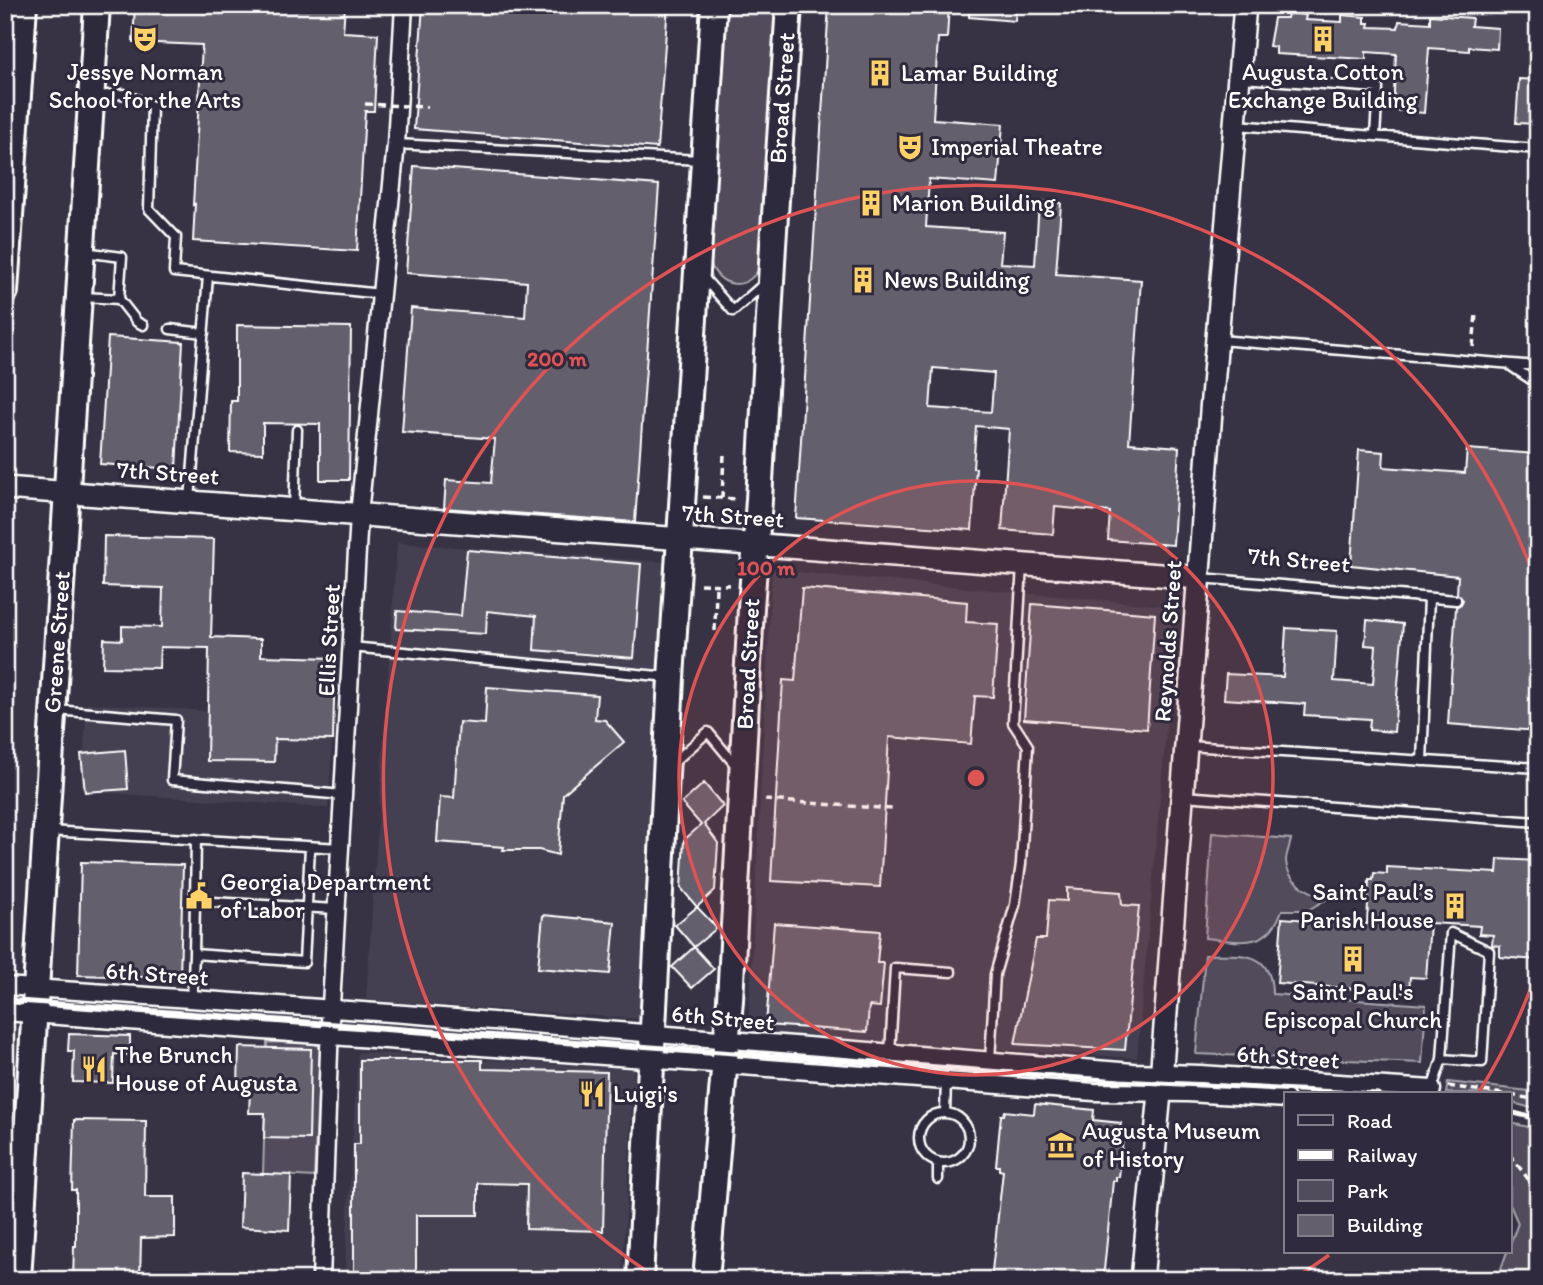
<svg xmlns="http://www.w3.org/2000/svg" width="1543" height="1285" viewBox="0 0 1543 1285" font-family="Itim,sans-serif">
  <rect width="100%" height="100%" fill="#373345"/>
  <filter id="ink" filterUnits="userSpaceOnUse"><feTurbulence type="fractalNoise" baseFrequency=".0143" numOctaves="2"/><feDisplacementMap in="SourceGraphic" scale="14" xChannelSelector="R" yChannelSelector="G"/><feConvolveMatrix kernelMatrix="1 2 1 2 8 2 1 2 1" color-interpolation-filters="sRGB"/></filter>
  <g filter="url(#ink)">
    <path fill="#444051" d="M397,543L665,562L644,1019L366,1000Z
      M772,570L1177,607L1137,1058L748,1034Z
      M209,680L336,688L328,808L81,791L87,703L207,711Z
      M358,1052L634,1069L622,1280H344Z"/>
    <path fill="#514c5c" stroke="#a8a6ae" stroke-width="2" d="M725,5H778L761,265C749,291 721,290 710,263Z
      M1212,833L1291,839C1290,846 1286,854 1286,861C1287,883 1310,892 1327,899L1308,910H1282C1268,951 1239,941 1205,938Z
      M1205,955C1241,955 1272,949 1272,994L1426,1005L1422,1063L1196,1054Z
      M267,1042L311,1043L318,1045L320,1049L314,1177L263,1174Z
      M1448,1082L1538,1092V1110L1510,1102V1094L1446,1093Z
      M1510,1123L1538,1129V1280H1497L1507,1252H1510V1245L1518,1223L1510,1205Z"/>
    <path fill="#635f6d" stroke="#fff" stroke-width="2" fill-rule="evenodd" d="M135,5H345L343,32L378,34L374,111H365L357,251L193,241L195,204L193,205L202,45L133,42Z
      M423,5H668L657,148L414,129Z
      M829,5H949L947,38H938L933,119L1003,124L998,184L929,179L926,227L1003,232L1000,263L1035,265L1039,201L1061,203L1056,274L1141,280L1129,443L1179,447L1173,545L1108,540L1110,512L1055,507L1053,534L1002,530L1009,429L976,426L973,468H976L972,530L796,518ZM933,368L994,373L991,412L930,408Z
      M969,5H1016L1015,21L969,17Z
      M1288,13L1306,15L1305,20L1342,22V15L1365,17V23H1369L1368,27L1398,28L1399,21L1430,23V15L1472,18L1471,26L1498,28L1497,49L1469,47V51L1429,48L1424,113L1393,110L1396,54L1366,52V59L1276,54V47L1269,46L1274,18H1287Z
      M1519,79L1538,80V124L1516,123Z
      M414,166L659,185L635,522L444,508L446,480L491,483L495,439L402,432L411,308L525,317L527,282L406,273Z
      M237,325L351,327L349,480H320V424L263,423V453L230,452L231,401H237Z
      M108,337L183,342L176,469L100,464Z
      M1467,449L1538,454V731L1448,724L1456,607L1461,604L1463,600L1457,594L1458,576L1351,565L1359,450L1384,452L1383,467L1465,473Z
      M104,536L214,539L211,637L261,639V656L335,658L333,740L275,739L274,762L207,761L209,648L160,647L159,668L103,667L104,639L122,640V626L162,627L163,588L103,586Z
      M467,550L641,564L634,658L534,650L536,616L487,611L486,634L396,629L397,611L461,616Z
      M802,588L967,602L966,622L998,624L993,697L975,696L971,744L889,737L880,887L771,881L783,680L795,681Z
      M1032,604L1155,614L1147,729L1024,719Z
      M1367,620L1403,624L1394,732L1369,730L1370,719L1304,715L1305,704L1224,699L1226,674L1283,677L1286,628L1337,631L1334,681L1373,684L1376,646L1365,645Z
      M487,687L597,695L595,719L605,720L624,742L563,794L558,855L539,850H503L504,847L437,842L440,797L454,798L459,722L485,724Z
      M125,750L128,789L85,792L81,754Z
      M704,783L723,806L704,824L718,843L715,890L697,907L717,928L694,947L714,969L692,988L672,967L694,947L675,925L697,907L681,888L684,840L701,825L682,803Z
      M1498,859L1538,861V960L1500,957V946L1492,945L1493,935L1479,934L1480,926L1430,923L1426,978L1410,977L1409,993L1277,983L1282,918L1367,924L1369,880H1373L1374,873L1387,874V867L1497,873Z
      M81,862L183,865L180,978L78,975Z
      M1067,888L1121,892L1122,905L1139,906L1125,1050L1015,1044L1036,939H1046L1049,900L1067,901Z
      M543,915L615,922L610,974L538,968Z
      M774,923L880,931L877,963H884L880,1007L869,1006L867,1032L766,1025Z
      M69,1034L130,1036V1055L114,1054L113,1083L73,1082L74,1051H68Z
      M239,1047L311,1049L309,1139L264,1138L265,1113H249L250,1090L238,1089Z
      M360,1060H482V1069L607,1072L603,1231L526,1229L527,1184L478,1183V1215H416V1279L354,1278V1144H360Z
      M1035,1104L1094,1110L1093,1120L1121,1123L1120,1128H1124L1119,1177H1116V1181H1113L1103,1280H991L1003,1171L999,1170V1166H996L1001,1115H1004L1005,1111L1034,1114Z
      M74,1120L146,1121L145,1197H175V1237L141,1238L140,1280H73L74,1246H76V1190H72Z
      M242,1173L291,1175L289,1230L240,1227Z"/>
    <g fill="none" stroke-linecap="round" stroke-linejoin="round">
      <g stroke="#fff" stroke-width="13">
        <path id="lane" d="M1241,78L1378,88L1375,136
          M94,96L124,94L152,106L149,209L176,237L174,272L381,294
          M1237,125L1538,149
          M396,144L700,160
          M84,252L122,257L119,299L137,322L143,325
          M702,276L733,311L764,284
          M83,297L119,299
          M170,329L204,333
          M1219,340L1538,366
          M1511,366L1538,384
          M190,500L208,276
          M294,510L297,430
          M1201,578L1456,600
          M351,647L669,677
          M56,710L176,720L172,780L343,795
          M1188,746L1538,768
          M1422,761L1429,598
          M673,763L708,732L737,767
          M1183,796L1538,822
          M48,831L340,848
          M196,839L195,901L336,909
          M194,954L195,901
          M192,999L194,954L304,962L310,847
          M890,1053L895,968L951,972
          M990,1061L995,974L1015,905L1021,864L1028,746L1013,723L1022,565
          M1432,1089L1442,1059L1451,933L1489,951L1482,1062L1442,1059
          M945,1113L946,1081
          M919 1138a25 25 0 1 1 50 0a25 25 0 1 1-50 0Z
          M938,1179V1163"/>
      </g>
      <g stroke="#fff" stroke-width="21">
        <path id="street" d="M5,986L405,1014L1133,1072L1200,1074L1432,1089L1431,1094
          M5,1012L1094,1092L1188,1093L1286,1099
          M321,1280L330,1023L359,515L396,144L404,5"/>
      </g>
      <g stroke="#fff" stroke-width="26">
        <path id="secondary" d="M5,488L1200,578
          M1142,1280L1160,1093L1212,398L1245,5"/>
      </g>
      <g stroke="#fff" stroke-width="30">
        <path id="primary" d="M5,291L24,5
          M18,1280L97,5
          M640,1280L671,678L714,5
          M706,1280L730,1000L751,608L759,500L773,245L789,5"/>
      </g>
      <path stroke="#fff" stroke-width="3.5" stroke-dasharray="7 5" stroke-linecap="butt" d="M1473,347L1476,314
        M703,497L737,499
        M722,498L724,454
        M700,584L730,585
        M715,631L716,585
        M765,800L893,809
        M1448,1086L1504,1094
        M1510,1095L1538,1100
        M1510,1155L1538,1192"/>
      <use href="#lane" stroke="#2f2a3d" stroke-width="8"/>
      <use href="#street" stroke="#2f2a3d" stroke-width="16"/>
      <use href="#secondary" stroke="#2f2a3d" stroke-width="21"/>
      <use href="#primary" stroke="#2f2a3d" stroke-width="24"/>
      <path stroke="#fff" stroke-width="5" d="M5,1000L1120,1081L1378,1094
        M1510,1112L1538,1119"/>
      <path stroke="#fff" stroke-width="3.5" stroke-dasharray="7 5" stroke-linecap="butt" d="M365,104L427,107"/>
    </g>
  </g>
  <circle cx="976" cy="778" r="297" fill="#de5353" fill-opacity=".12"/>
  <g fill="none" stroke="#de5353" stroke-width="3.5">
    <circle cx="976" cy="778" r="297"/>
    <path d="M1537 971A593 593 0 0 1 1479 1092M1329 1255A593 593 0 0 1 1295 1278M657 1278A593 593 0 1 1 1537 585"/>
  </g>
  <defs>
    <g id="theatre-bare" transform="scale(2.1)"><path d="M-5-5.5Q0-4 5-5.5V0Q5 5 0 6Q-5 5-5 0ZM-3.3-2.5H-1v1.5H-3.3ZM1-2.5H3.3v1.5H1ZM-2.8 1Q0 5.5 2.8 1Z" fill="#ffd166" stroke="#2f2a3d" stroke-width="2.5" paint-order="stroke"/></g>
    <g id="building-bare" transform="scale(2.1)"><path d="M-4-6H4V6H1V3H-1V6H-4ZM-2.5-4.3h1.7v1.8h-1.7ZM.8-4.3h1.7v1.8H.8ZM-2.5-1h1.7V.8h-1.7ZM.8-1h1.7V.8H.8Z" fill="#ffd166" stroke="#2f2a3d" stroke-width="2.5" paint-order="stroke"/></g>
    <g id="civic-bare" transform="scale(2.1)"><path d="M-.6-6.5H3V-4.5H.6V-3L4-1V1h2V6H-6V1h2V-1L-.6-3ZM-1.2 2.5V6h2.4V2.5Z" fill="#ffd166" stroke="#2f2a3d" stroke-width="2.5" paint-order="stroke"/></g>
    <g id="restaurant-bare" transform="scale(2.1)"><path d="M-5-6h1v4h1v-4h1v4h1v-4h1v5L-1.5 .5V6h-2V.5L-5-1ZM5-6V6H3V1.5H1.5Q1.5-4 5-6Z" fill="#ffd166" stroke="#2f2a3d" stroke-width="2.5" paint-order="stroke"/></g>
    <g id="museum-bare" transform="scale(2.1)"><path d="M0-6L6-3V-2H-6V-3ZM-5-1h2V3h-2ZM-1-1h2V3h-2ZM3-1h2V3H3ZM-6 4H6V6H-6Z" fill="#ffd166" stroke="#2f2a3d" stroke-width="2.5" paint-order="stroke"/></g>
  </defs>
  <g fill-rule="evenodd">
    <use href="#theatre-bare" x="145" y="39"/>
    <use href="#building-bare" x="1323" y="39"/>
    <use href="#building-bare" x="880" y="73"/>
    <use href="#theatre-bare" x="910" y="147"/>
    <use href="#building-bare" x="871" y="203"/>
    <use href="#building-bare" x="863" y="280"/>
    <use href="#civic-bare" x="199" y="896"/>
    <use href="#building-bare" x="1455" y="906"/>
    <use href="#building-bare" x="1353" y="959"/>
    <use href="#restaurant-bare" x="94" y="1069"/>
    <use href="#restaurant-bare" x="592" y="1094"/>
    <use href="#museum-bare" x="1061" y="1145"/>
  </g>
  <g text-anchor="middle" stroke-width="6" stroke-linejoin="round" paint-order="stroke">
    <g font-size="24" fill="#fff" stroke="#2f2a3d" text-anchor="start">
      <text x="145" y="80" text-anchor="middle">Jessye Norman<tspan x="145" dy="28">School for the Arts</tspan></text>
      <text x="1323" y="80" text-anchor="middle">Augusta Cotton<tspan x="1323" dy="28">Exchange Building</tspan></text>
      <text x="901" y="81">Lamar Building</text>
      <text x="931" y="155">Imperial Theatre</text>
      <text x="892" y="211">Marion Building</text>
      <text x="884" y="288">News Building</text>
      <text x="220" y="890">Georgia Department<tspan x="220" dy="28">of Labor</tspan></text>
      <text x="1434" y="900" text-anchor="end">Saint Paul’s<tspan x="1434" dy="28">Parish House</tspan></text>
      <text x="1353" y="1000" text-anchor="middle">Saint Paul's<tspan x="1353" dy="28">Episcopal Church</tspan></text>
      <text x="115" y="1063">The Brunch<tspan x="115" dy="28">House of Augusta</tspan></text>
      <text x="613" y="1102">Luigi's</text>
      <text x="1082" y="1139">Augusta Museum<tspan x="1082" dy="28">of History</tspan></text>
    </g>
    <g font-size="24" fill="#fff" stroke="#2f2a3d">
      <text transform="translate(782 98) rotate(-86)" y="8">Broad Street</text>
      <text transform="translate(168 473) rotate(4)" y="8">7th Street</text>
      <text transform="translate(733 516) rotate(4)" y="8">7th Street</text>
      <text transform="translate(1299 560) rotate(5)" y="8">7th Street</text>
      <text transform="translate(329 640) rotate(-87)" y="8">Ellis Street</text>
      <text transform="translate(1168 641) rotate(-86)" y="8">Reynolds Street</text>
      <text transform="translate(57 642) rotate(-86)" y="8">Greene Street</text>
      <text transform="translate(748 664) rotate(-87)" y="8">Broad Street</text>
      <text transform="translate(157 974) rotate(4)" y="8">6th Street</text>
      <text transform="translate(723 1018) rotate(5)" y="8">6th Street</text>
      <text transform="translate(1288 1057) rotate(4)" y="8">6th Street</text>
    </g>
  </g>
  <circle cx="976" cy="778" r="10" fill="#de5353" stroke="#2f2a3d" stroke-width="3.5"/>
  <g font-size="21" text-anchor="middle" font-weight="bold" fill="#de5353" stroke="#2f2a3d" stroke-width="6" stroke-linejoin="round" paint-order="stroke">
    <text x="557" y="366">200 m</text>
    <text x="766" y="575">100 m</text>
  </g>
  <rect width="1543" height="1285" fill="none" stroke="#2f2a3d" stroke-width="28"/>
  <rect x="14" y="14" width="1515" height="1257" fill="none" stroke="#fff" stroke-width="2.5" filter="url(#ink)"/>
  <rect x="1284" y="1092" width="228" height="161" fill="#2f2a3d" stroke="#827f8b" stroke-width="2"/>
  <rect x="1298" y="1115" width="35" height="10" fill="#2f2a3d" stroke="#827f8b" stroke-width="2"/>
  <text x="1347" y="1128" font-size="21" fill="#ffffff">Road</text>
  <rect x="1298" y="1150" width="35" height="10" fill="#ffffff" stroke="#827f8b" stroke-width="2"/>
  <text x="1347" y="1162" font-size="21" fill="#ffffff">Railway</text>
  <rect x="1298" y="1180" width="35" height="21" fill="#514c5c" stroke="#827f8b" stroke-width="2"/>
  <text x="1347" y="1198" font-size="21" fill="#ffffff">Park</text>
  <rect x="1298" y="1215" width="35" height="21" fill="#635f6d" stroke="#827f8b" stroke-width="2"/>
  <text x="1347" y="1232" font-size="21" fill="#ffffff">Building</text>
</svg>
